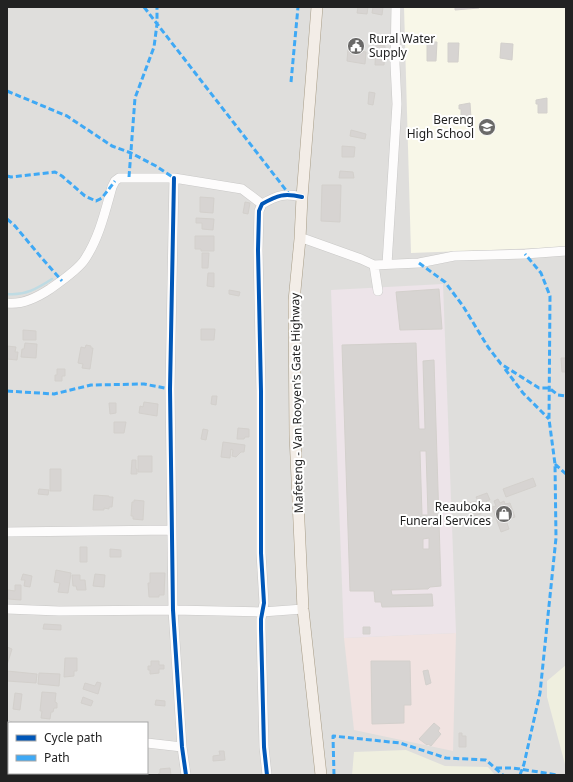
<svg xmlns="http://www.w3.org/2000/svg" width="573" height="782" viewBox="0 0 573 782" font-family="'Noto Sans',sans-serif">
  <rect width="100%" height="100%" fill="#f0eeeb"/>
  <path fill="#dfdedc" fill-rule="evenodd" d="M7,7H566V775H7ZM9,723H147V773H9Z"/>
  <path fill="#f1e3e1" d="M456,633L453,751L354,730L344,638Z"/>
  <path fill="#ede4e9" d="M443,284L456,633L344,638L331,290Z"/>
  <path fill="#f8f7e8" d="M404,7H566V247L411,253Z"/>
  <path fill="#efefdf" d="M566,665V768L547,697V681Z
    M406,750L445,766L488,767L495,775H352L354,752Z"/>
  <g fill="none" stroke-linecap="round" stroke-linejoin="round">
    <path stroke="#bfdbe3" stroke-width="2.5" d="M7,294C25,296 38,288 52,279"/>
  </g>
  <path fill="#d7d4d2" stroke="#d3d0cc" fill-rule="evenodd" d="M358,7H368L367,14L357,13Z
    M373,7H383L382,15L372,13Z
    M455,7H479V8L455,10Z
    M427,42H437L436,61H427Z
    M448,43H459L458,62H448Z
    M501,43L513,44L512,60L500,58Z
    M376,45L385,46L384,65H375Z
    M348,49L366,52L365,64L347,61Z
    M369,92L375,93L373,105L368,104Z
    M547,98V113H538V104H536V100Z
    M470,103L471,118H461V109H459V105Z
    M351,130L366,134L365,139L350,136Z
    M342,146L355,147L354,157H342Z
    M340,171L353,172L354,178H339Z
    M322,185H341L340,222L321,221Z
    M200,197L214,198L213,213L200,212Z
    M245,202L250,203L248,214L243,213Z
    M196,218L214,219L213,230L202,229V223H196Z
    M195,236H214V251H201V249H195Z
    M202,253H209L208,268H202Z
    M208,273H214V287L207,286Z
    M439,289L442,329L400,330L396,292Z
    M229,290L240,292L239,296L229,294Z
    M201,329H215L214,340H201Z
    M23,330L36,331V340H23Z
    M25,343L37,344L36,358L21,357L22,349H24Z
    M416,343L419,429H425L423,361L434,360L441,586L430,587L428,589H424L391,590L392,595L432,594L433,606L382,607L381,602H375L374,591H350L342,345ZM420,451H426L428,515H422ZM429,538V549H423V539Z
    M86,345L91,346V348H93L90,369L82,368L83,364L78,363L81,347L85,348Z
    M7,346L16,347L15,352H18L17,360L7,359Z
    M561,358H566V372H562Z
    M57,369H65V376H62V381H55V375H57Z
    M212,396H217L216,405L211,404Z
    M144,402L158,404L157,416L139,413L140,406L143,407Z
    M109,403H116V413L110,414Z
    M114,422H126L124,433H114Z
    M238,428L249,429V437H245L244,439H237Z
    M203,429L208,430L206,440L201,439Z
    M223,442L245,445L244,452H241L236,457L232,456L233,450L231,449L230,458L221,457Z
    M138,456H152V472H138Z
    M132,460H136V469H137V474H131Z
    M50,469H61V491H50Z
    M533,478L536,486L506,497L503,489Z
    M39,489L49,490L48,495L38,494Z
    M487,493L490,500L486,501L488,506L482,508L480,500L478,501L476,497Z
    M94,495L109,496V497H113L112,507H109V509L104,508V510H93Z
    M498,499L500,503L504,501L505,504L510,503L515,517L506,520L509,529L501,532L492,507L496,506L494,501Z
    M134,500L144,501L143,520L133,519V516H131L132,502H134Z
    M477,501L481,514L473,516L469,503Z
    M80,547H87V562H80Z
    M110,549L121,550V557H110Z
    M56,570L71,573L68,593L58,592L60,583L54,582Z
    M150,573H165L164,595H159V597H149L148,583H150Z
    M23,574L32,576L30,587L24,586L25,580H21Z
    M95,574L105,575L104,587L93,586Z
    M72,575H80V580H85L86,590H77L76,586H73Z
    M15,585H21V600L8,599V590L15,591Z
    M44,624L61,625V630L43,629Z
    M363,627H370V634H363Z
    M7,647L12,649L7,665Z
    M65,658H77V671H74V676L64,677Z
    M151,661H159V665H164V669H159V673L150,674V670H148V666H151Z
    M371,661H410L411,705H404V723L372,724Z
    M428,670L431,683L426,685L423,671Z
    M7,671L37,674L36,683L7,681Z
    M39,673L60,674L59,686L38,684Z
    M97,682L101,683L98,694L83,689L85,683L95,686Z
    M42,692L56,693L55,702L57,703V708H54L53,712H51L50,719L41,718L42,711H40Z
    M15,693L22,694L20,710L13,709Z
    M83,697L93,701L91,706L81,703Z
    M156,700L165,701V706L155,705Z
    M434,723L440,728L438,731L441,734L431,746L428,744L427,745L419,739Z
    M459,733H462V736H466V747H459Z
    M219,751H224L225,760L213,761V756L220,755Z
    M170,768L171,775H158V774L160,773V769Z"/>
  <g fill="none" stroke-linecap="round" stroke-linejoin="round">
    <g stroke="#c9c8c7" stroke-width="10">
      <path id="minor" d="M174,178L170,389L173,610L182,747L186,775
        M300,239H305L361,259L374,265L419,263L454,256L525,254L566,251
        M387,264L397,104L395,64L396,7
        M374,265L378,291
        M7,303C22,305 38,297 50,289C60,282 79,269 85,259C99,238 105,212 112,187L115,181L119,178H174L242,189L262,204
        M7,532L172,530
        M7,609L59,611L173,610L262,612L303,609
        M7,725L9,726
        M147,743L182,747
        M267,775L264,747L261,629V619L264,603L261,553V391L258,250L259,211L262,204C278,195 284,193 302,197"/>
    </g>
    <g stroke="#a79c86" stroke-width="12">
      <path id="major" d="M317,7L302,197L300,239L294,301L295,435L303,609L321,775"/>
    </g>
    <use href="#minor" stroke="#fdfcfc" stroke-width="9"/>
    <use href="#major" stroke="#f3ede7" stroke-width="11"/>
    <path stroke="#3fa9f5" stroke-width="3" stroke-dasharray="6 3" stroke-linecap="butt" d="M144,7L289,194
      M291,82L298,7
      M7,91L67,116L112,146L131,153L156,166L174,178
      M7,176L11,177L55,172L62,176L85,196L96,201L102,198L115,181
      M129,177L135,98L154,47L157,24V7
      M7,219L15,226L40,256L62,281
      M419,263L445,282L463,306L488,347L501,364L539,388H549L558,395L566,396
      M505,369L523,393L549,419
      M7,391L54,394L91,385L144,384L170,389
      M555,464L566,474
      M496,768H513L558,775
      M334,775L333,736L400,743L446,758L486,760L503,775
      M520,775L524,764L540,693L556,538L555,464L549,419L550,296L541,273L525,254"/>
    <g stroke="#fff" stroke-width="6">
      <path id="cycleway" d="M174,178L170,389L173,610L182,747L186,775
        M267,775L264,747L261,629V619L264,603L261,553V391L258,250L259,211L262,204C278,195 284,193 302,197"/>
    </g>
    <use href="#cycleway" stroke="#0057b8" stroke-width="4"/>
  </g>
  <defs>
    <g id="civic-disc" transform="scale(0.9)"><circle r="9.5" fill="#6a6968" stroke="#fff"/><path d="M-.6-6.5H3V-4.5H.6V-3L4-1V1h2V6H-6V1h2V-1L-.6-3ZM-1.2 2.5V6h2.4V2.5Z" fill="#fff"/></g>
    <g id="school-disc" transform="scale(0.9)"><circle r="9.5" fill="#6a6968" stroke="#fff"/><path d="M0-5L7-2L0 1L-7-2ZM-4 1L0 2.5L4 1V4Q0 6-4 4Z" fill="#fff"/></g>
    <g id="shop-disc" transform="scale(0.9)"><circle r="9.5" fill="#6a6968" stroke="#fff"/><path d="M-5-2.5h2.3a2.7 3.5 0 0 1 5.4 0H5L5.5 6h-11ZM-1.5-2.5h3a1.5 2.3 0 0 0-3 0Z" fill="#fff"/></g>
  </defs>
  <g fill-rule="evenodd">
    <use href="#civic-disc" x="356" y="46"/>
    <use href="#school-disc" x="487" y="127"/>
    <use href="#shop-disc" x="504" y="514"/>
  </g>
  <g text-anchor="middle" stroke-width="4" stroke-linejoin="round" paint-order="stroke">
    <g font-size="12" fill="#222" stroke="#fff" text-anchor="end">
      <text x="369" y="43" text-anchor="start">Rural Water<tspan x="369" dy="14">Supply</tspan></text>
      <text x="474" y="124">Bereng<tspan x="474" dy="14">High School</tspan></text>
      <text x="491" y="511">Reauboka<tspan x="491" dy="14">Funeral Services</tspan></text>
    </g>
    <g font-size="12" fill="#222" stroke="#fff">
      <text transform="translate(297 403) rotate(-91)" y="4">Mafeteng - Van Rooyen's Gate Highway</text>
    </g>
  </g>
  <rect width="573" height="782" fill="none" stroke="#222222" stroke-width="16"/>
  <rect x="8" y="722" width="140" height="52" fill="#ffffff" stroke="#a7a7a7"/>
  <rect x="16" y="735" width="20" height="6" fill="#0057b8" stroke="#a7a7a7"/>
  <text x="44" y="742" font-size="12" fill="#222222">Cycle path</text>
  <rect x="16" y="755" width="20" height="6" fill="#3fa9f5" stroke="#a7a7a7"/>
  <text x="44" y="762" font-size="12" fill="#222222">Path</text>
</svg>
